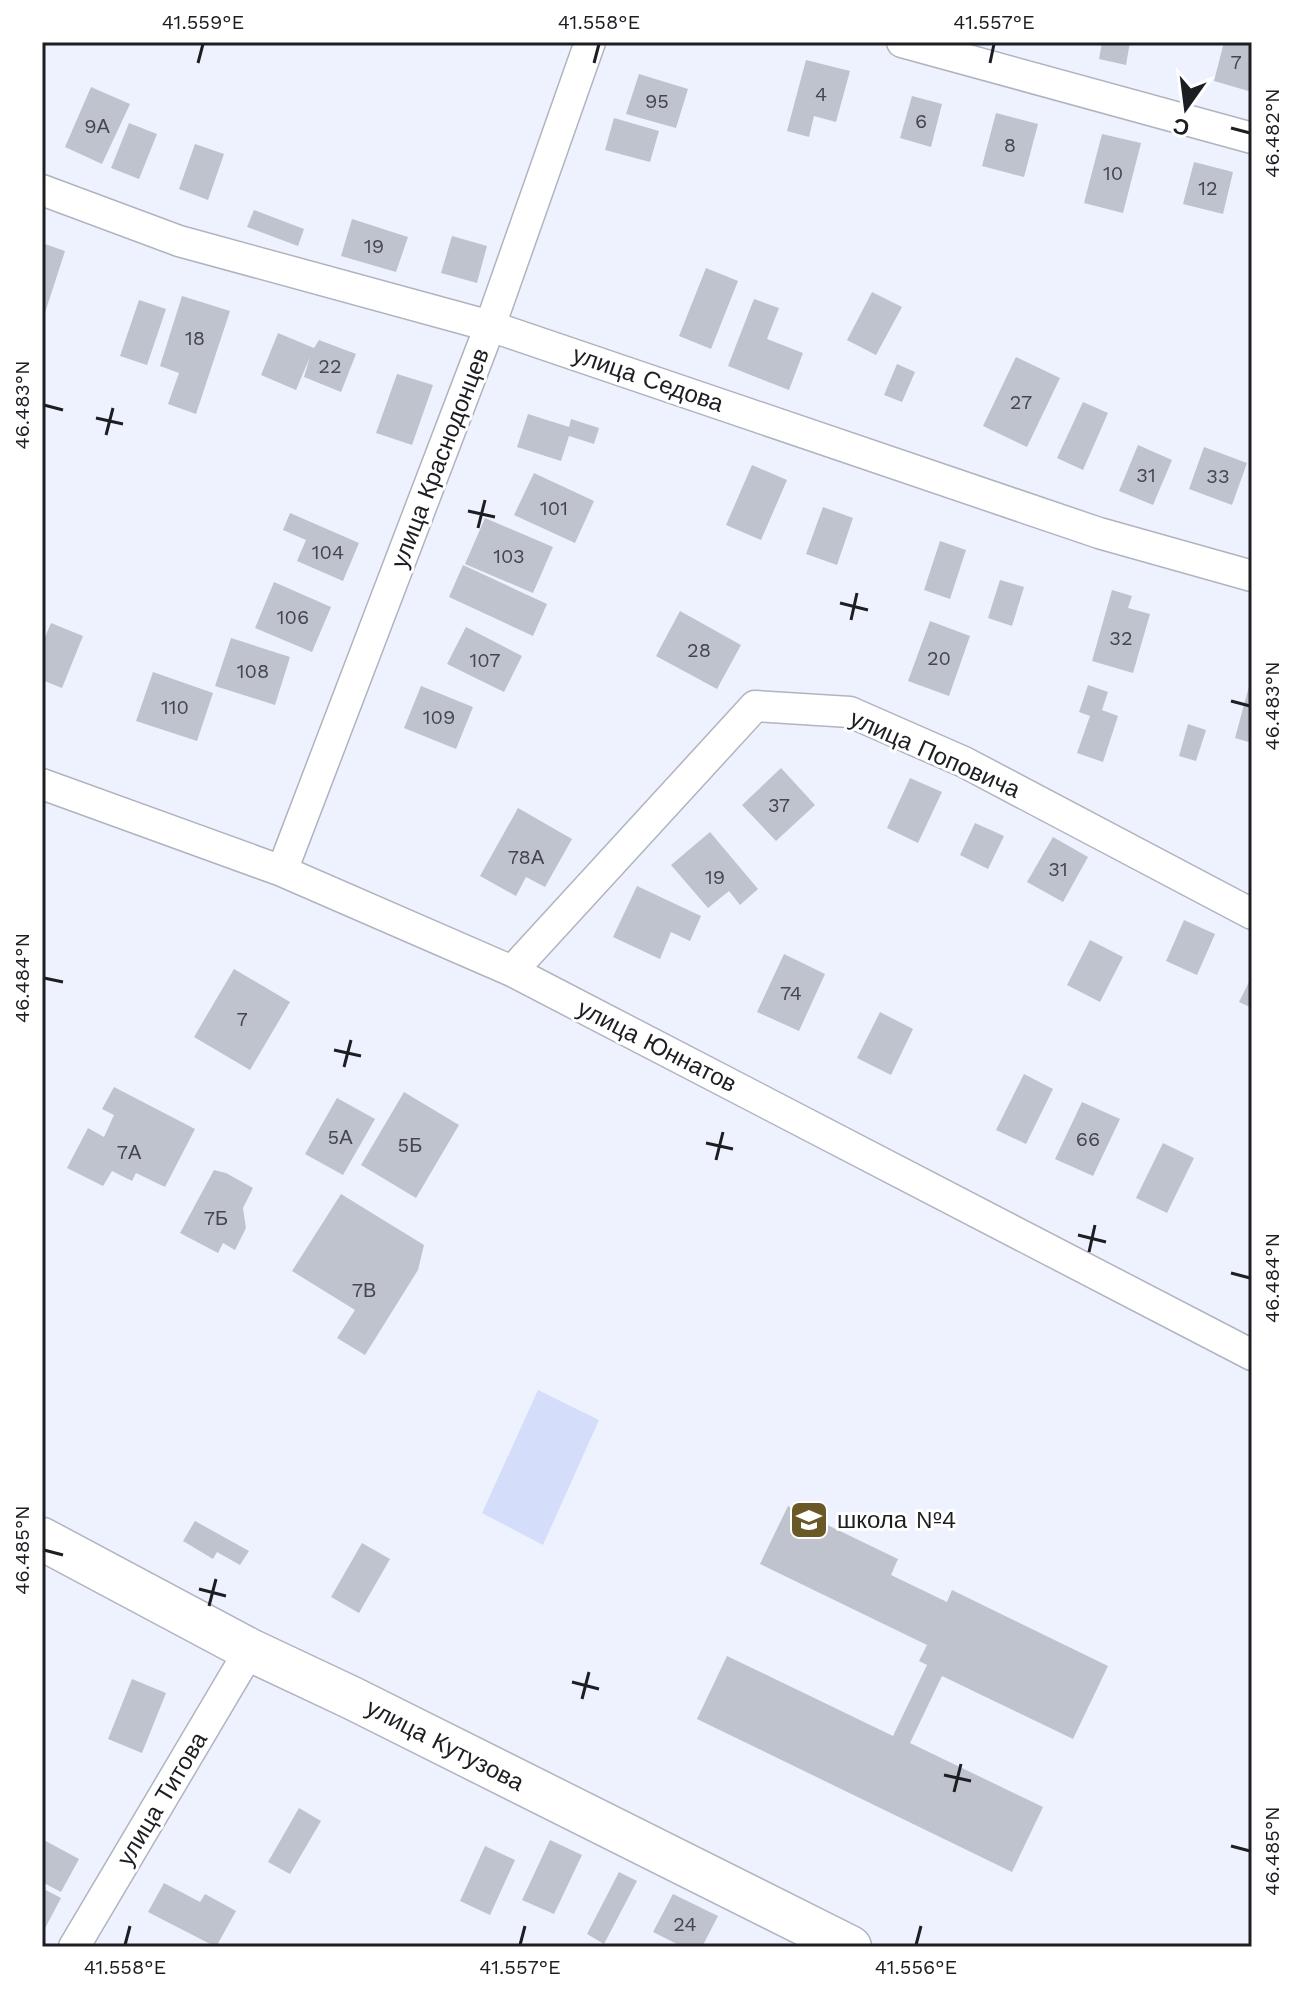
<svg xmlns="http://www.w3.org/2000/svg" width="1294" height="1989" viewBox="0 0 1294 1989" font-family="'Work Sans',sans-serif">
  <rect width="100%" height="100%" fill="#eef2fe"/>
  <path fill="#d4defb" d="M538,1390L599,1420L543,1545L482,1513Z"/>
  <path fill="#bfc3ce" d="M1102,42H1130L1126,65L1099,59Z
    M1224,42H1252V92L1214,81Z
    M806,60L850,71L836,122L814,116L809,137L787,131Z
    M639,74L688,89L676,128L626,114Z
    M91,87L130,104L102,164L65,147Z
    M912,96L942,104L931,147L900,138Z
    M996,113L1038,124L1024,177L982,166Z
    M614,118L659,131L650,162L605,150Z
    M129,123L157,134L139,179L111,168Z
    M1102,134L1141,143L1123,213L1084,203Z
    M195,144L224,154L208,200L179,189Z
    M1194,162L1233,172L1223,214L1183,204Z
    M254,210L304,229L298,246L247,227Z
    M352,219L408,237L396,272L341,256Z
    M452,236L487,246L477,283L441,273Z
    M42,243L65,251L43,319H42Z
    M706,268L738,281L711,349L679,336Z
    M872,292L902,307L876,355L847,340Z
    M182,296L230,311L196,414L168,404L179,373L160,366Z
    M754,299L779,308L767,339L803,353L789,390L728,366Z
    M139,300L166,309L147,365L120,356Z
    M278,333L314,348L319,340L356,354L341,392L304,377L310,357L296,390L261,375Z
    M1016,357L1060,378L1027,447L983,426Z
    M897,364L915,372L902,402L884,395Z
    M397,374L433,385L412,445L376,433Z
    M1083,402L1108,413L1083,470L1057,458Z
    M528,414L569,427L571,419L599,428L594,444L569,436L561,461L517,447Z
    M1138,445L1172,460L1153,505L1119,491Z
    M1204,447L1247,463L1232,505L1189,489Z
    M752,465L787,480L761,540L726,525Z
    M534,473L594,501L575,543L514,515Z
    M823,507L853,518L837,565L806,554Z
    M290,513L359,543L343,581L297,561L306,540L283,530Z
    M485,518L553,547L533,593L465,564Z
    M940,541L966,550L950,599L924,590Z
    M463,565L547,604L533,636L449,597Z
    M1000,580L1024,587L1012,626L988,618Z
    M274,582L331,607L312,652L255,628Z
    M1112,590L1132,596L1128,608L1150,614L1133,673L1092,661Z
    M680,611L741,645L717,689L656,656Z
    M930,621L970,636L949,696L908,681Z
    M51,623L83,636L62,688L42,680V644Z
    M466,627L522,656L504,692L447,664Z
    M231,638L290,657L275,705L215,686Z
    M153,672L213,693L197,741L136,721Z
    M1251,679L1252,680V743L1235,738Z
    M1088,685L1108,692L1102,710L1118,716L1103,762L1077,753L1090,716L1079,712Z
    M421,686L473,707L456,749L404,728Z
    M1188,724L1206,730L1196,761L1179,756Z
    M781,768L815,805L776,841L742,805Z
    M910,778L942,792L918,843L887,828Z
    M518,808L572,839L545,887L526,877L516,896L480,876Z
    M975,823L1004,836L988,869L960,855Z
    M710,832L758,889L740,905L729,891L708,908L671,865Z
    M1053,837L1088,857L1063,902L1027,882Z
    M637,886L701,916L690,941L671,932L660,959L613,937Z
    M1184,920L1215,934L1197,975L1166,961Z
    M1090,940L1123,957L1100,1002L1067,985Z
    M784,954L825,974L799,1031L757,1012Z
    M234,969L290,1002L250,1070L194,1037Z
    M1252,976V1008L1239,1002Z
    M880,1012L913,1029L891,1075L857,1058Z
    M1024,1074L1053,1089L1026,1144L996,1130Z
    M114,1087L195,1129L165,1187L136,1173L132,1181L112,1171L103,1186L67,1168L88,1128L104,1137L114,1115L102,1109Z
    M404,1092L459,1125L416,1198L361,1165Z
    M337,1098L375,1119L343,1175L305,1154Z
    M1082,1102L1120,1119L1093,1176L1055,1159Z
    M1163,1143L1194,1158L1167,1213L1136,1198Z
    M214,1170L226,1173L253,1188L243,1208L246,1228L235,1250L223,1243L218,1253L180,1233Z
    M341,1194L424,1245L418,1270L365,1355L337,1338L355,1310L292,1271Z
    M788,1506L898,1559L891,1575L947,1602L952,1590L1108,1666L1073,1739L942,1676L910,1743L1043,1807L1012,1872L697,1719L727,1656L893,1736L927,1665L919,1661L927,1645L760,1564Z
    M195,1521L249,1551L240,1565L217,1552L213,1559L183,1541Z
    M362,1543L390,1559L359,1613L331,1597Z
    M132,1679L166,1693L142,1753L108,1739Z
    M299,1808L321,1821L290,1874L268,1862Z
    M42,1839L79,1859L61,1892L42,1882Z
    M550,1840L582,1855L554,1914L522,1900Z
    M485,1846L515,1860L490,1915L460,1901Z
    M619,1872L637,1881L604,1944L587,1934Z
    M164,1883L200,1902L205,1894L236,1911L216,1947L148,1912Z
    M42,1888L61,1898L42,1934Z
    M673,1894L718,1916L702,1947H683L653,1932Z"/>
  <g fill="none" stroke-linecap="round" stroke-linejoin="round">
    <g stroke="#b0b4bf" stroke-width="33">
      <path id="minor" d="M902,42L1252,138
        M42,190L179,241L490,326L1099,533L1252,576
        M42,784L282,871L512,971L1252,1355
        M282,871L490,326L590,42
        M512,971L755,706L850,712L964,762L1252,914
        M74,1947L250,1650"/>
    </g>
    <g stroke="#b0b4bf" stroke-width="45">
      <path id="secondary" d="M42,1539L250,1650L352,1698L850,1947"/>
    </g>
    <use href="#minor" stroke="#fff" stroke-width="30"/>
    <use href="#secondary" stroke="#fff" stroke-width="42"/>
  </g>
  <path fill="none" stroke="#1c1e22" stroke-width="3" d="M198,63L203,44M594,63L599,44M990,63L994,44M1231,128L1250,133M44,405L63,410M96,418L123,424M106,435L113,408M468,511L495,517M478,528L485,500M840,603L868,610M851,620L857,593M1231,701L1250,706M44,978L63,982M334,1050L361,1056M344,1067L351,1040M706,1143L733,1149M716,1160L723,1132M1078,1235L1106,1242M1089,1252L1095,1225M1231,1273L1250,1278M44,1550L63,1555M199,1589L226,1596M209,1606L216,1579M572,1682L599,1689M582,1699L589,1672M944,1775L971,1781M954,1792L961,1764M1231,1846L1250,1851M125,1945L130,1926M520,1945L525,1926M916,1945L921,1926"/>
  <defs>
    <g id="school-square" transform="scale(2)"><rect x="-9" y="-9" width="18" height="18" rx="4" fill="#6a5826" stroke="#fff"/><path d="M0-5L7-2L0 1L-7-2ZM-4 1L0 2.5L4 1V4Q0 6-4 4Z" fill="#fff"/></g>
  </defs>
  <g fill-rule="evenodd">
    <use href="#school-square" x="809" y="1520"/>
  </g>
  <g text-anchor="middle" stroke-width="6" stroke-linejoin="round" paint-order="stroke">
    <g font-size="20" fill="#45474d">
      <text x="1236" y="69">7</text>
      <text x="821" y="101">4</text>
      <text x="657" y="108">95</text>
      <text x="921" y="128">6</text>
      <text x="97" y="133">9А</text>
      <text x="1010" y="152">8</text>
      <text x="1113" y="180">10</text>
      <text x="1208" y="195">12</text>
      <text x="374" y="253">19</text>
      <text x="195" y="345">18</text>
      <text x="330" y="373">22</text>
      <text x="1021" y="409">27</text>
      <text x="1146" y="482">31</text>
      <text x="1218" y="483">33</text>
      <text x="554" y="515">101</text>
      <text x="328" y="559">104</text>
      <text x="509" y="563">103</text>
      <text x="293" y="624">106</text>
      <text x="1121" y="645">32</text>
      <text x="699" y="657">28</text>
      <text x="939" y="665">20</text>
      <text x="485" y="667">107</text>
      <text x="253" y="678">108</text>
      <text x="175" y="714">110</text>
      <text x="439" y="724">109</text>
      <text x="779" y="812">37</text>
      <text x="526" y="864">78А</text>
      <text x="1058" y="876">31</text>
      <text x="715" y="884">19</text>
      <text x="791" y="1000">74</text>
      <text x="242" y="1026">7</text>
      <text x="340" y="1144">5А</text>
      <text x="1088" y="1146">66</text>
      <text x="410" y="1152">5Б</text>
      <text x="129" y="1159">7А</text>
      <text x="216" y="1225">7Б</text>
      <text x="364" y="1297">7В</text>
      <text x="685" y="1931">24</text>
    </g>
    <g font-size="24" fill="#1c1e22" stroke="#fff">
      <text transform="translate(648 379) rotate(19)" y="8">улица Седова</text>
      <text transform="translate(440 458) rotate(-69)" y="8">улица Краснодонцев</text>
      <text transform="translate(935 754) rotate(24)" y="8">улица Поповича</text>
      <text transform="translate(657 1046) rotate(27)" y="8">улица Юннатов</text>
      <text transform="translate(445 1745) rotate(27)" y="8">улица Кутузова</text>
      <text transform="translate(162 1799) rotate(-59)" y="8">улица Титова</text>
    </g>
    <g font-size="24" fill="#1c1e22" stroke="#fff" text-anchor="start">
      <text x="837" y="1528">школа №4</text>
    </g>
  </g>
  <rect width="1294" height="1989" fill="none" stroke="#ffffff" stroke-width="88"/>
  <g transform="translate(1186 108) rotate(194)" stroke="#ffffff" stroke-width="6" paint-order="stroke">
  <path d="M0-6L14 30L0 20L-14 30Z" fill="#1c1e22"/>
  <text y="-12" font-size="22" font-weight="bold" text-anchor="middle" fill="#1c1e22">С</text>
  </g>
  <rect x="44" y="44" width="1206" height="1901" fill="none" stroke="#1c1e22" stroke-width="3"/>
  <g font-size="20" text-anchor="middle" fill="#1c1e22">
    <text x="203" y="29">41.559°E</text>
    <text x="599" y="29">41.558°E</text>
    <text x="994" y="29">41.557°E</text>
    <text transform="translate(1272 133) rotate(-90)" y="7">46.482°N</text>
    <text transform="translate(22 405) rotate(-90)" y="7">46.483°N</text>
    <text transform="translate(1272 706) rotate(-90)" y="7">46.483°N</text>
    <text transform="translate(22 978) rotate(-90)" y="7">46.484°N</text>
    <text transform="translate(1272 1278) rotate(-90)" y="7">46.484°N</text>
    <text transform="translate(22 1550) rotate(-90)" y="7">46.485°N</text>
    <text transform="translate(1272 1851) rotate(-90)" y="7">46.485°N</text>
    <text x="125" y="1974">41.558°E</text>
    <text x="520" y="1974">41.557°E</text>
    <text x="916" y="1974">41.556°E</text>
  </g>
</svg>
